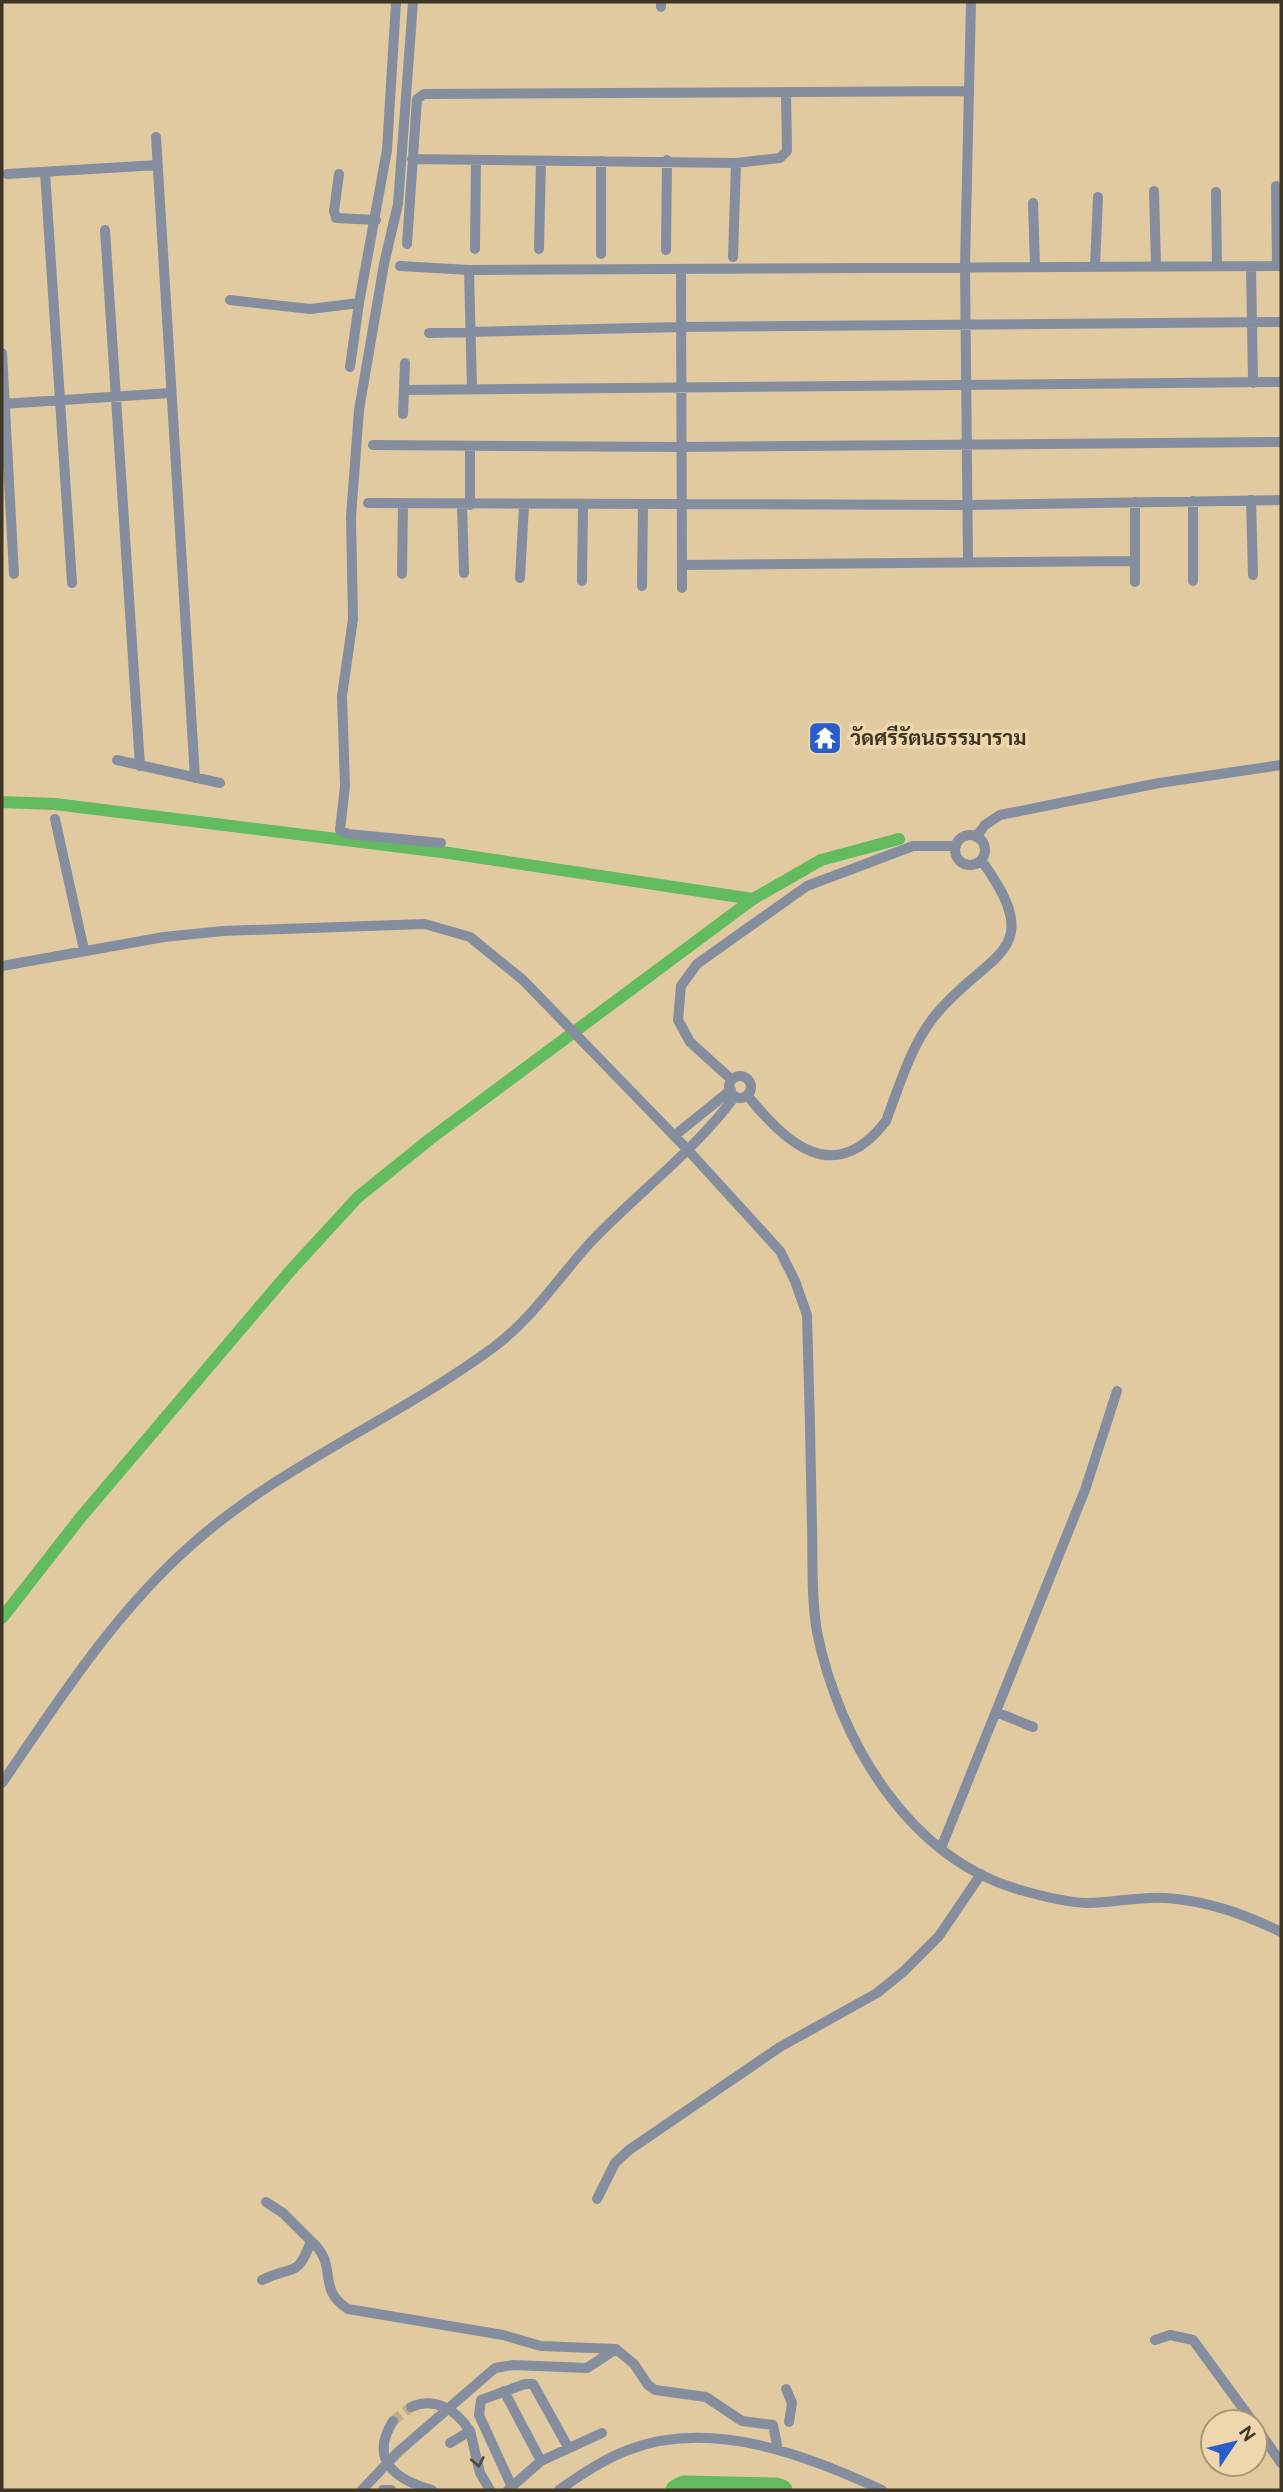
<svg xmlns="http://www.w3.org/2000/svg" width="1283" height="2492" viewBox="0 0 1283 2492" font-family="Ubuntu,Sarabun,sans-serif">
  <rect width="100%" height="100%" fill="#e1caa0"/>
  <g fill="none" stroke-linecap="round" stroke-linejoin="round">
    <path stroke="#62bb5e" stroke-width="12" d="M2,802L55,804L442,852L753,899
      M2,1618L81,1517L290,1271L358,1197L430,1139L753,899L821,860L899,839"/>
    <path stroke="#62bb5e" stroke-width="21" d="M676,2490L684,2486L776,2488L782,2490"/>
    <path stroke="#c0ac87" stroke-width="10" stroke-dasharray="10 5" stroke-linecap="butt" d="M393,2421L411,2407"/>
    <path stroke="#858e9f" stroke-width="10" d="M413,2L398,204L384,264L359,410L351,517L353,619L342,696L345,786L340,830L348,834L441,843
      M661,2V7
      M156,137L195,778
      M412,159L736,163L780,158L787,151L786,92
      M45,172L72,583
      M7,174L158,165
      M339,174L334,211L336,218L376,220
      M1276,186L1277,266
      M1154,191L1156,266
      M1216,192L1217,266
      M1033,203L1035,266
      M105,230L140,766
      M407,244L417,99L424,94L969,91
      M475,249L476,161
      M539,249L541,161
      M666,250L667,160
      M601,254V161
      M733,257L736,163
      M400,266L469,270L1281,266
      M1095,266L1098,197
      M1251,266L1253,383
      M681,269L682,588
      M469,270L472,389
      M230,300L310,309L359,303L387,150L396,2
      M429,333L681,327L1281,322
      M2,353L14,574
      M350,367L359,303
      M404,390L1281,382
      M2,404L170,393
      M403,414L405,363
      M373,445L681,447L1281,442
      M470,447V505
      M1251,500L1253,575
      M1193,501V581
      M368,503L969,505L1281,500
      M462,505L464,573
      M968,562L965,266L971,2
      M682,565L1135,561
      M402,574L403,505
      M520,578L524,505
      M582,581L583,505
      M1135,582V502
      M642,586L643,505
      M117,760L220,783
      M55,819L84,950
      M955 850a15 15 0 1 1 30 0a15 15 0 1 1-30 0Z
      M976,837L985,825L1000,815L1159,783L1281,765
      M2,966L164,937L223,931L425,924L470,937L523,980L687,1149L780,1251L795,1281L807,1315C809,1385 811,1456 812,1526C813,1560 811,1598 817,1632C839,1741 910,1861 1024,1891C1045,1897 1065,1902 1087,1903C1113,1903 1140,1896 1166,1898C1208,1901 1244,1914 1281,1932
      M729 1087a11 11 0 1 1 22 0a11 11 0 1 1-22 0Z
      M732,1080L690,1042L678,1020L681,986L697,964L807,886L913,846H956
      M747,1095C786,1143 834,1189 886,1121C899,1087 910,1048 933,1018C986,951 1051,955 981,860
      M674,1136L731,1090
      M996,1712L1033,1727
      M2,1783C59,1700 113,1615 189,1547C280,1465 395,1420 494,1347C532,1319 558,1278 590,1243C637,1193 695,1151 735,1096
      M941,1848L1085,1490L1117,1391
      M597,2199L615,2163L629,2150L780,2047L877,1993L903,1972L939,1936L981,1874
      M266,2202L283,2213L311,2241
      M262,2280C293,2264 297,2280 311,2241C340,2266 315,2288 348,2309L503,2335L541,2346L616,2349L634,2364L648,2385L655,2390L706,2397L742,2421L773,2425L778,2450
      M1155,2340L1170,2335L1193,2340L1253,2422
      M786,2389L792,2403L789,2422
      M504,2391L541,2461
      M1255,2425L1281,2463
      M450,2443L470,2431L480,2473L490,2490
      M512,2487L479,2415L481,2400L525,2384H533L568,2447
      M362,2490L398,2452L495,2368L513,2365L587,2368L616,2349
      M383,2490H391
      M508,2490L541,2461L602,2433
      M559,2490C580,2475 604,2459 628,2450C711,2418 807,2455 882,2490"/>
    <path stroke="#858e9f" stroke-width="10" d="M411,2407C436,2396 457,2411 470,2431
      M393,2421C368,2461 397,2480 432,2490"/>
  </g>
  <defs><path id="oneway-chevron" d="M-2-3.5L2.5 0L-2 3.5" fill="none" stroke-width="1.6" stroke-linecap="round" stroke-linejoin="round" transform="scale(1.75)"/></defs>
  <use stroke="#504b43" href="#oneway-chevron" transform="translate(478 2462) rotate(79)"/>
  <defs>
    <g id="temple-square" transform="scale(1.75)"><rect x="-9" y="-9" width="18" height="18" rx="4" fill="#295dcb" stroke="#eed7ad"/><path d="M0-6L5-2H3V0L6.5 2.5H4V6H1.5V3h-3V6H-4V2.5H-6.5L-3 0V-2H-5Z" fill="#fff"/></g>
  </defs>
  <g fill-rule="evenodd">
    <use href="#temple-square" x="825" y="738"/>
  </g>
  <g text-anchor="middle" stroke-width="7" stroke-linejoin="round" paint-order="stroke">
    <g font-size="21" font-weight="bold" fill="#3e3524" stroke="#eed7ad" text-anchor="start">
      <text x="850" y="745">วัดศรีรัตนธรรมาราม</text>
    </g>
  </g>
  <rect width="1283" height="2492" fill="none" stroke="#3e3524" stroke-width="7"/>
  <g transform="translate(1234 2443) rotate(55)"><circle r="33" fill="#eed7ad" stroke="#a89676" stroke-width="2"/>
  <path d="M0-5L12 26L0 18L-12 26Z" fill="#295dcb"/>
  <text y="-10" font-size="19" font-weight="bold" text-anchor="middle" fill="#3e3524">N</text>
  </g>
</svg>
